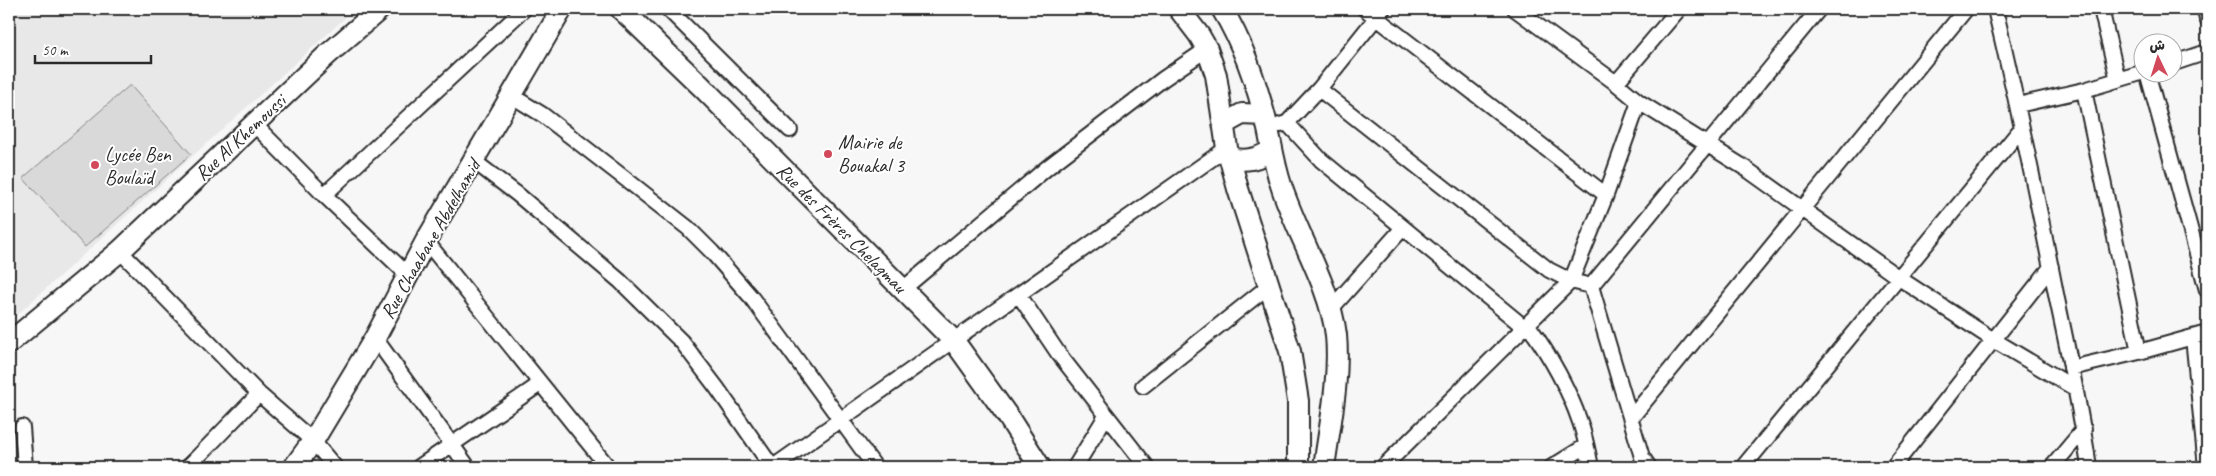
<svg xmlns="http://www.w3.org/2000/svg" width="2216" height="476" viewBox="0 0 2216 476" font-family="Caveat,'Playpen Sans Arabic',sans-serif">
  <rect width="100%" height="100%" fill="#f7f7f7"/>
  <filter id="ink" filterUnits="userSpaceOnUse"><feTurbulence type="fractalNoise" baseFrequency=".02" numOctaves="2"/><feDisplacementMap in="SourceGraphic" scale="10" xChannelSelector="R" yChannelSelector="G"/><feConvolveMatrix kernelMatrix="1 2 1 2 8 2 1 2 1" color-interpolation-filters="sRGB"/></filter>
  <g filter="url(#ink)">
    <path fill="#e8e8e8" d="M9,9H355L9,322Z"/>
    <path fill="#d9d9d9" stroke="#828282" d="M130,85L191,154L85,247L23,178Z"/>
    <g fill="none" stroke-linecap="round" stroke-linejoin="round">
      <g stroke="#2b2b2b" stroke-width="18">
        <path id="street" d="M668,9L790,130
          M1365,9L1606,195
          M1515,9L1616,83L1639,102L1745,168L1899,278L1992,339L2076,389
          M1995,9C2018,105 2038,202 2057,299C2069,355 2081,411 2089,467
          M2101,9L2118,80
          M2205,9L2207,19
          M2174,63L2207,52
          M2147,72L2207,290
          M1616,83L1679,9
          M1319,89L1549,270L1571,281L1591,286
          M2084,90L2139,352
          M512,96L543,115L632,184L688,228L712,252L751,297L875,467
          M2018,105L2084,90L2144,72
          M1287,123L1321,160L1524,327
          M254,124L324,195L408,275
          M1280,125L1287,123L1319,89L1383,9
          M475,162L517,194L620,281L682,342L717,388L772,467
          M324,195L524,9
          M426,241L608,467
          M120,251L259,394L313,441L335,467
          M1591,286L1819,9
          M1591,286L1642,457L1649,467
          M903,289L1048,167L1163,79L1207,49
          M1019,295L1058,353L1147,467
          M1330,310L1402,229
          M1528,325C1549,354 1568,387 1580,422C1585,436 1588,452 1591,467
          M2193,337L2206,467
          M375,338L468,467
          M2071,368L2139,352L2207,333
          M1143,386L1270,285
          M1631,418L1966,9
          M22,427L25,467
          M188,467L259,394
          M419,467L540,384
          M773,467L1227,148
          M1075,467L1106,416
          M1383,467L1571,281L1606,195L1639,102
          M1552,467L1586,446
          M1743,467L2021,129
          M1893,467L2051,267
          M2052,467L2084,429"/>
      </g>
      <g stroke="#2b2b2b" stroke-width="24">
        <path id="secondary" d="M621,9L701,86L954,341L1007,415L1040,467
          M1179,9L1199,35L1207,49L1216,75L1227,148L1238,189L1290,351L1298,401V467
          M1222,9C1244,45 1258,88 1268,129C1272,148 1275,167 1281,185C1296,233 1330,285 1336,335C1340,378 1330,424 1324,467
          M1224,124L1242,114L1264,115
          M1230,158C1246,162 1258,159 1272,150
          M9,343L120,251L327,55L380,9
          M294,467L313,441L375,338L426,241L562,9"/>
      </g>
      <use href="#street" stroke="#fff" stroke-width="14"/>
      <use href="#secondary" stroke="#fff" stroke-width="20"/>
    </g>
  </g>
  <g fill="#d1495b" stroke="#fff" stroke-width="2">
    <circle cx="828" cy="154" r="5"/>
    <circle cx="95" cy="165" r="5"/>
  </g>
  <g text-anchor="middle" stroke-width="4" stroke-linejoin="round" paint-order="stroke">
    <g font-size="20" fill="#2b2b2b" stroke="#fff">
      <text transform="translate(240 137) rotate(-43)" y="7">Rue Al Khemoussi</text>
      <text transform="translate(842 228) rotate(45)" y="7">Rue des Frères Chelagmau</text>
      <text transform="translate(430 239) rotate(-60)" y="7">Rue Chaabane Abdelhamid</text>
    </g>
    <g font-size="20" fill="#2b2b2b" stroke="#fff" text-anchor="start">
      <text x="838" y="149">Mairie de<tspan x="838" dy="23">Bouakal 3</tspan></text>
      <text x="105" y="161">Lycée Ben<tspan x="105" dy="23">Boulaïd</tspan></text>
    </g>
  </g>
  <rect width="2216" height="476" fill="none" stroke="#fff" stroke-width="30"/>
  <rect x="15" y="15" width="2186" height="446" fill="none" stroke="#2b2b2b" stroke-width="2" filter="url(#ink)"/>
  <g transform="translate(2158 58) rotate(356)"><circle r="24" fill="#ffffff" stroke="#aaaaaa"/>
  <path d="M0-4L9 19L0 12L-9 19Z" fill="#d1495b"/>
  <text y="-8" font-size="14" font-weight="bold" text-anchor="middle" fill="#2b2b2b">ش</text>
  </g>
  <path d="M35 55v8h116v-8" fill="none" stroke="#2b2b2b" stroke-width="2.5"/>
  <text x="42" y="55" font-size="15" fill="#2b2b2b" stroke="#ffffff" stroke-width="4" paint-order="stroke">50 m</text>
</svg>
